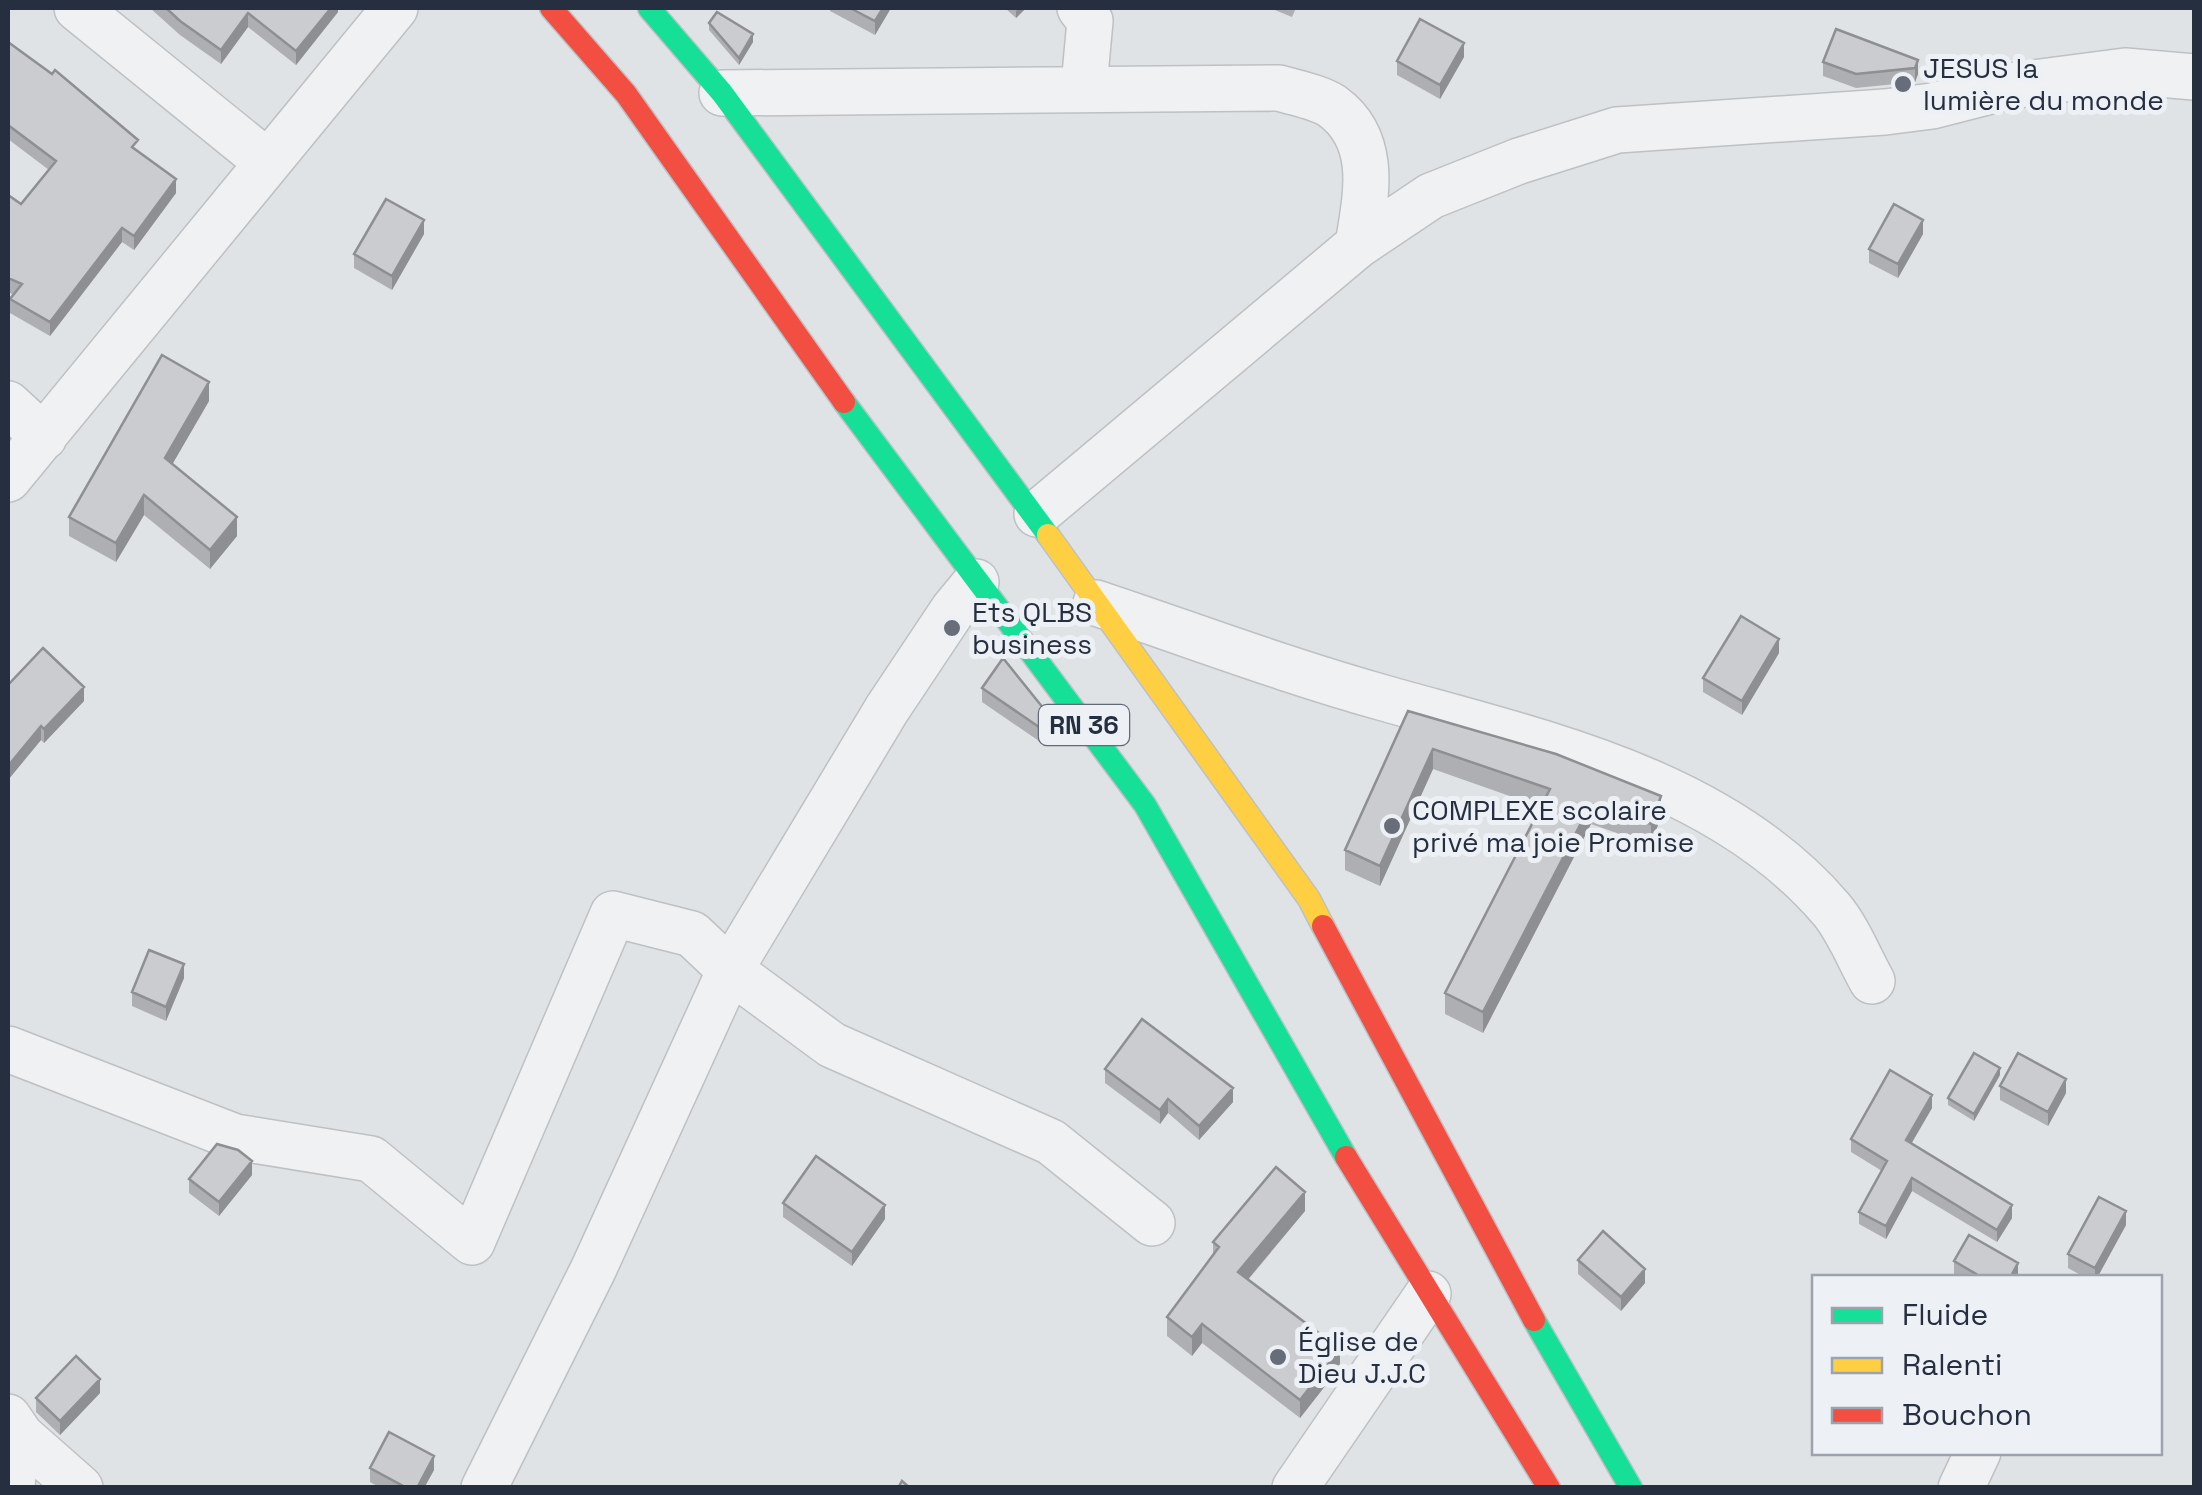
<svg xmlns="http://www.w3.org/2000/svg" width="2202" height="1495" viewBox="0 0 2202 1495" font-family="'Space Grotesk',sans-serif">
  <rect width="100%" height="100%" fill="#e0e3e6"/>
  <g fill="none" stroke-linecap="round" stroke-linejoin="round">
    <g stroke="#bec1c4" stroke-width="48">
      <path id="street" d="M77,8L267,162
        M1080,8L1090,21L1084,86
        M722,93L1279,88C1295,93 1318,97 1332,106C1379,140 1366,196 1358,245
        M8,404L44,437
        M8,479L395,8
        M1037,514L1358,245L1431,196L1519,161L1617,130L1885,112L1932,106L2010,86L2125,71L2194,77
        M1096,603C1192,635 1287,671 1384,698C1539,742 1721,780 1831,909C1848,929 1859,958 1872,981
        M8,1049L235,1137L371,1159L472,1242L613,914L692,934L730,970L832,1045L1051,1142L1152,1223
        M8,1417L21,1436L80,1488
        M8,1433L15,1446L12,1488
        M484,1488L593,1270L730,970L887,709L953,610L976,582
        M1295,1488L1428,1294
        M1961,1488L1978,1452"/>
    </g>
    <g stroke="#bdc0c4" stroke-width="25">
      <path id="fast" d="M649,8L722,93L1048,535
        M844,402L1145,805L1346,1157
        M1534,1320L1631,1488"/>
    </g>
    <g stroke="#bdc0c4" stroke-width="25">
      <path id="slow" d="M1048,535L1309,899L1323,926"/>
    </g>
    <g stroke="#bdc0c4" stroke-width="25">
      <path id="jam" d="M551,8L626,94L844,402
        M1323,926L1534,1320
        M1346,1157L1549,1488"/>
    </g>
    <use href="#street" stroke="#f0f1f3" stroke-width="45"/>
    <use href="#fast" stroke="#16e098" stroke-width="22"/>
    <use href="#slow" stroke="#ffcf43" stroke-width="22"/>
    <use href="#jam" stroke="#f24e42" stroke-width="22"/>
  </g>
  <path fill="#aeafb3" d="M150,8H338V12L296,65L248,27L221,64L180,35Z
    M830,8H891L875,35L830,11Z
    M1005,8H1026L1016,18Z
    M1270,8H1296L1292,17Z
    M709,23L753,42L739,65L709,30Z
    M8,42L138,151L176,193L134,250L122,242L50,336L10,313V299L14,295L8,292V195L21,204L49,170L8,139Z
    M1464,57L1440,99L1397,75V61Z
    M1918,60V74L1915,82L1856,88L1823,76V62Z
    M424,234L392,290L354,268V254Z
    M1923,234L1898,278L1869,263V249Z
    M209,401L172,464L237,536L210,569L144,515L116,562L69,536V517Z
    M1779,653L1742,715L1703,692V678Z
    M8,685L84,701L44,743L41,740L8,780Z
    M982,688L1048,728L1039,741L982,702Z
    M1408,711L1661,816L1651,845L1591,824L1483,1033L1445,1014V993L1541,807L1433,769L1380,886L1345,870V850Z
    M184,978L166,1021L132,1006V992Z
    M1105,1069L1233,1102L1199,1140L1168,1113L1160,1124L1105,1083Z
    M2000,1075L1974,1121L1948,1105V1098Z
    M2000,1086L2066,1093L2048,1126L2000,1100Z
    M1932,1108L1911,1143L2012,1218L1997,1242L1912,1191L1886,1239L1859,1224V1212L1882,1171L1851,1152V1139Z
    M252,1175L219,1216L189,1193V1179Z
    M783,1203L885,1219L852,1266L783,1217Z
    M1305,1211L1248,1280L1340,1367L1300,1418L1202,1343L1192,1356L1167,1336V1317L1213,1255V1242Z
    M2126,1225L2097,1278H2086L2068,1268V1254Z
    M1578,1260L1645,1283L1621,1311L1578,1274Z
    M1954,1261L2018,1277L1958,1278L1954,1275Z
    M100,1393L60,1435L36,1412V1398Z
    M370,1468L434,1470L424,1488H381L370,1482Z"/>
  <path fill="#8d8f92" d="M331,8H338V12L296,65V51Z
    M883,8H891L875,35V21Z
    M1019,8H1026L1016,18V11Z
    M248,13V27L221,64V50Z
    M753,34V42L739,65V58Z
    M1464,43V57L1440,99V85Z
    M1918,60V74L1915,82V68Z
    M176,179V193L134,250V236Z
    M424,220V234L392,290V276Z
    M1923,220V234L1898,278V264Z
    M122,228V242L50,336V322Z
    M209,382V401L165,477V458Z
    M144,495V515L116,562V543Z
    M237,517V536L210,569V550Z
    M1779,639V653L1742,715V701Z
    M84,687V701L44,743V729Z
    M1048,714V728L1039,741V727Z
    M41,726V740L8,780V766Z
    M1433,749V769L1380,886V866Z
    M1661,796V816L1651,845V824Z
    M1591,804V824L1483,1033V1012Z
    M184,964V978L166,1021V1007Z
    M2000,1068V1075L1974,1121V1114Z
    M2066,1079V1093L2048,1126V1112Z
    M1233,1088V1102L1199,1140V1126Z
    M1932,1095V1108L1906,1153V1140Z
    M1168,1099V1113L1160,1124V1110Z
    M252,1161V1175L219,1216V1202Z
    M1912,1178V1191L1886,1239V1226Z
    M1305,1192V1211L1238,1291V1272Z
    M885,1205V1219L852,1266V1252Z
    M2012,1205V1218L1997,1242V1230Z
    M2126,1211V1225L2097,1278H2095V1268Z
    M2018,1263V1278H2010Z
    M1645,1269V1283L1621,1311V1297Z
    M1202,1324V1343L1192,1356V1337Z
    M1340,1349V1367L1300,1418V1400Z
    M100,1379V1393L60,1435V1421Z
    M434,1456V1470L424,1488H417Z"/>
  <path fill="#caccd0" stroke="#8d8f92" stroke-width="2.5" d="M166,8H331L296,51L248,13L221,50L180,21Z
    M850,8H883L875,21Z
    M717,12L753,34L739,58L709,23Z
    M1420,19L1464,43L1440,85L1397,61Z
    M1836,29L1918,60L1915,68L1856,74L1823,62Z
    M8,42L52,74L55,70L138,140L132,147L176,179L134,236L122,228L50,322L10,299L22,284L8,278V195L21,204L56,161L8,125Z
    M386,199L424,220L392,276L354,254Z
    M1894,204L1923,220L1898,264L1869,249Z
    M162,355L209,382L165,458L237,517L210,550L144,495L116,543L69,517Z
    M1741,616L1779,639L1742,701L1703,678Z
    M43,648L84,687L44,729L41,726L8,766V685Z
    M1003,658L1048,714L1039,727L982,688Z
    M1408,711L1556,754L1661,796L1651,824L1591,804L1483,1012L1445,993L1550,789L1433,749L1380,866L1345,850Z
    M149,950L184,964L166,1007L132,992Z
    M1142,1019L1233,1088L1199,1126L1168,1099L1160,1110L1105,1069Z
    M1974,1053L2000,1068L1974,1114L1948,1098Z
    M2018,1053L2066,1079L2048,1112L2000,1086Z
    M1890,1070L1932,1095L1906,1140L2012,1205L1997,1230L1912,1178L1886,1226L1859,1212L1887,1161L1851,1139Z
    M217,1144L238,1150L252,1161L219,1202L189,1179Z
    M816,1156L885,1205L852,1252L783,1203Z
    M1276,1167L1305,1192L1238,1272L1340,1349L1300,1400L1202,1324L1192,1337L1167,1317L1219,1247L1213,1242Z
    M2099,1197L2126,1211L2095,1268L2068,1254Z
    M1603,1231L1645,1269L1621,1297L1578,1260Z
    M1969,1235L2018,1263L2010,1278H1983L1954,1261Z
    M76,1356L100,1379L60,1421L36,1398Z
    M389,1432L434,1456L417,1488H407L370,1468Z
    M902,1481L910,1488H898Z"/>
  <g fill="#676e7a" stroke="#edf1f6" stroke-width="4">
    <circle cx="1903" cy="84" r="10"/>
    <circle cx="952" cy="628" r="10"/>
    <circle cx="1392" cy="826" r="10"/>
    <circle cx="1278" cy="1357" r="10"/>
  </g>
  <g text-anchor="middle" stroke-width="10" stroke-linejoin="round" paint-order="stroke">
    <rect fill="#edf1f6" stroke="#626977" stroke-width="2.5" x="1039" y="705" width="90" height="40" rx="8"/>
    <g font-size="25" font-weight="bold" fill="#262f40">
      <text x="1084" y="734">RN 36</text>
    </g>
    <g font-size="28" fill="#262f40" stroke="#edf1f6" text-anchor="start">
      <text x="1923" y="78">JESUS la<tspan x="1923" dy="32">lumière du monde</tspan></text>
      <text x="972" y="622">Ets QLBS<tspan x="972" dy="32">business</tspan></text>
      <text x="1412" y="820">COMPLEXE scolaire<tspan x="1412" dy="32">privé ma joie Promise</tspan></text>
      <text x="1298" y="1351">Église de<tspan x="1298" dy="32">Dieu J.J.C</tspan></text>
    </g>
  </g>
  <rect width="2202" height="1495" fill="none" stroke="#262f40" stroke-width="20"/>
  <rect x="1812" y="1275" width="350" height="180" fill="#edf1f6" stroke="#9da3ad" stroke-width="2.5"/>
  <rect x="1832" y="1308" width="50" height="15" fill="#16e098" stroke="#9da3ad" stroke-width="2.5"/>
  <text x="1902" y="1325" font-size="30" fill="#262f40">Fluide</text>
  <rect x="1832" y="1358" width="50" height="15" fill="#ffcf43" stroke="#9da3ad" stroke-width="2.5"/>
  <text x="1902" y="1375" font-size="30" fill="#262f40">Ralenti</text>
  <rect x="1832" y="1408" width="50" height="15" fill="#f24e42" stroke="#9da3ad" stroke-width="2.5"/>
  <text x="1902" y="1425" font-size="30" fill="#262f40">Bouchon</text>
</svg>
